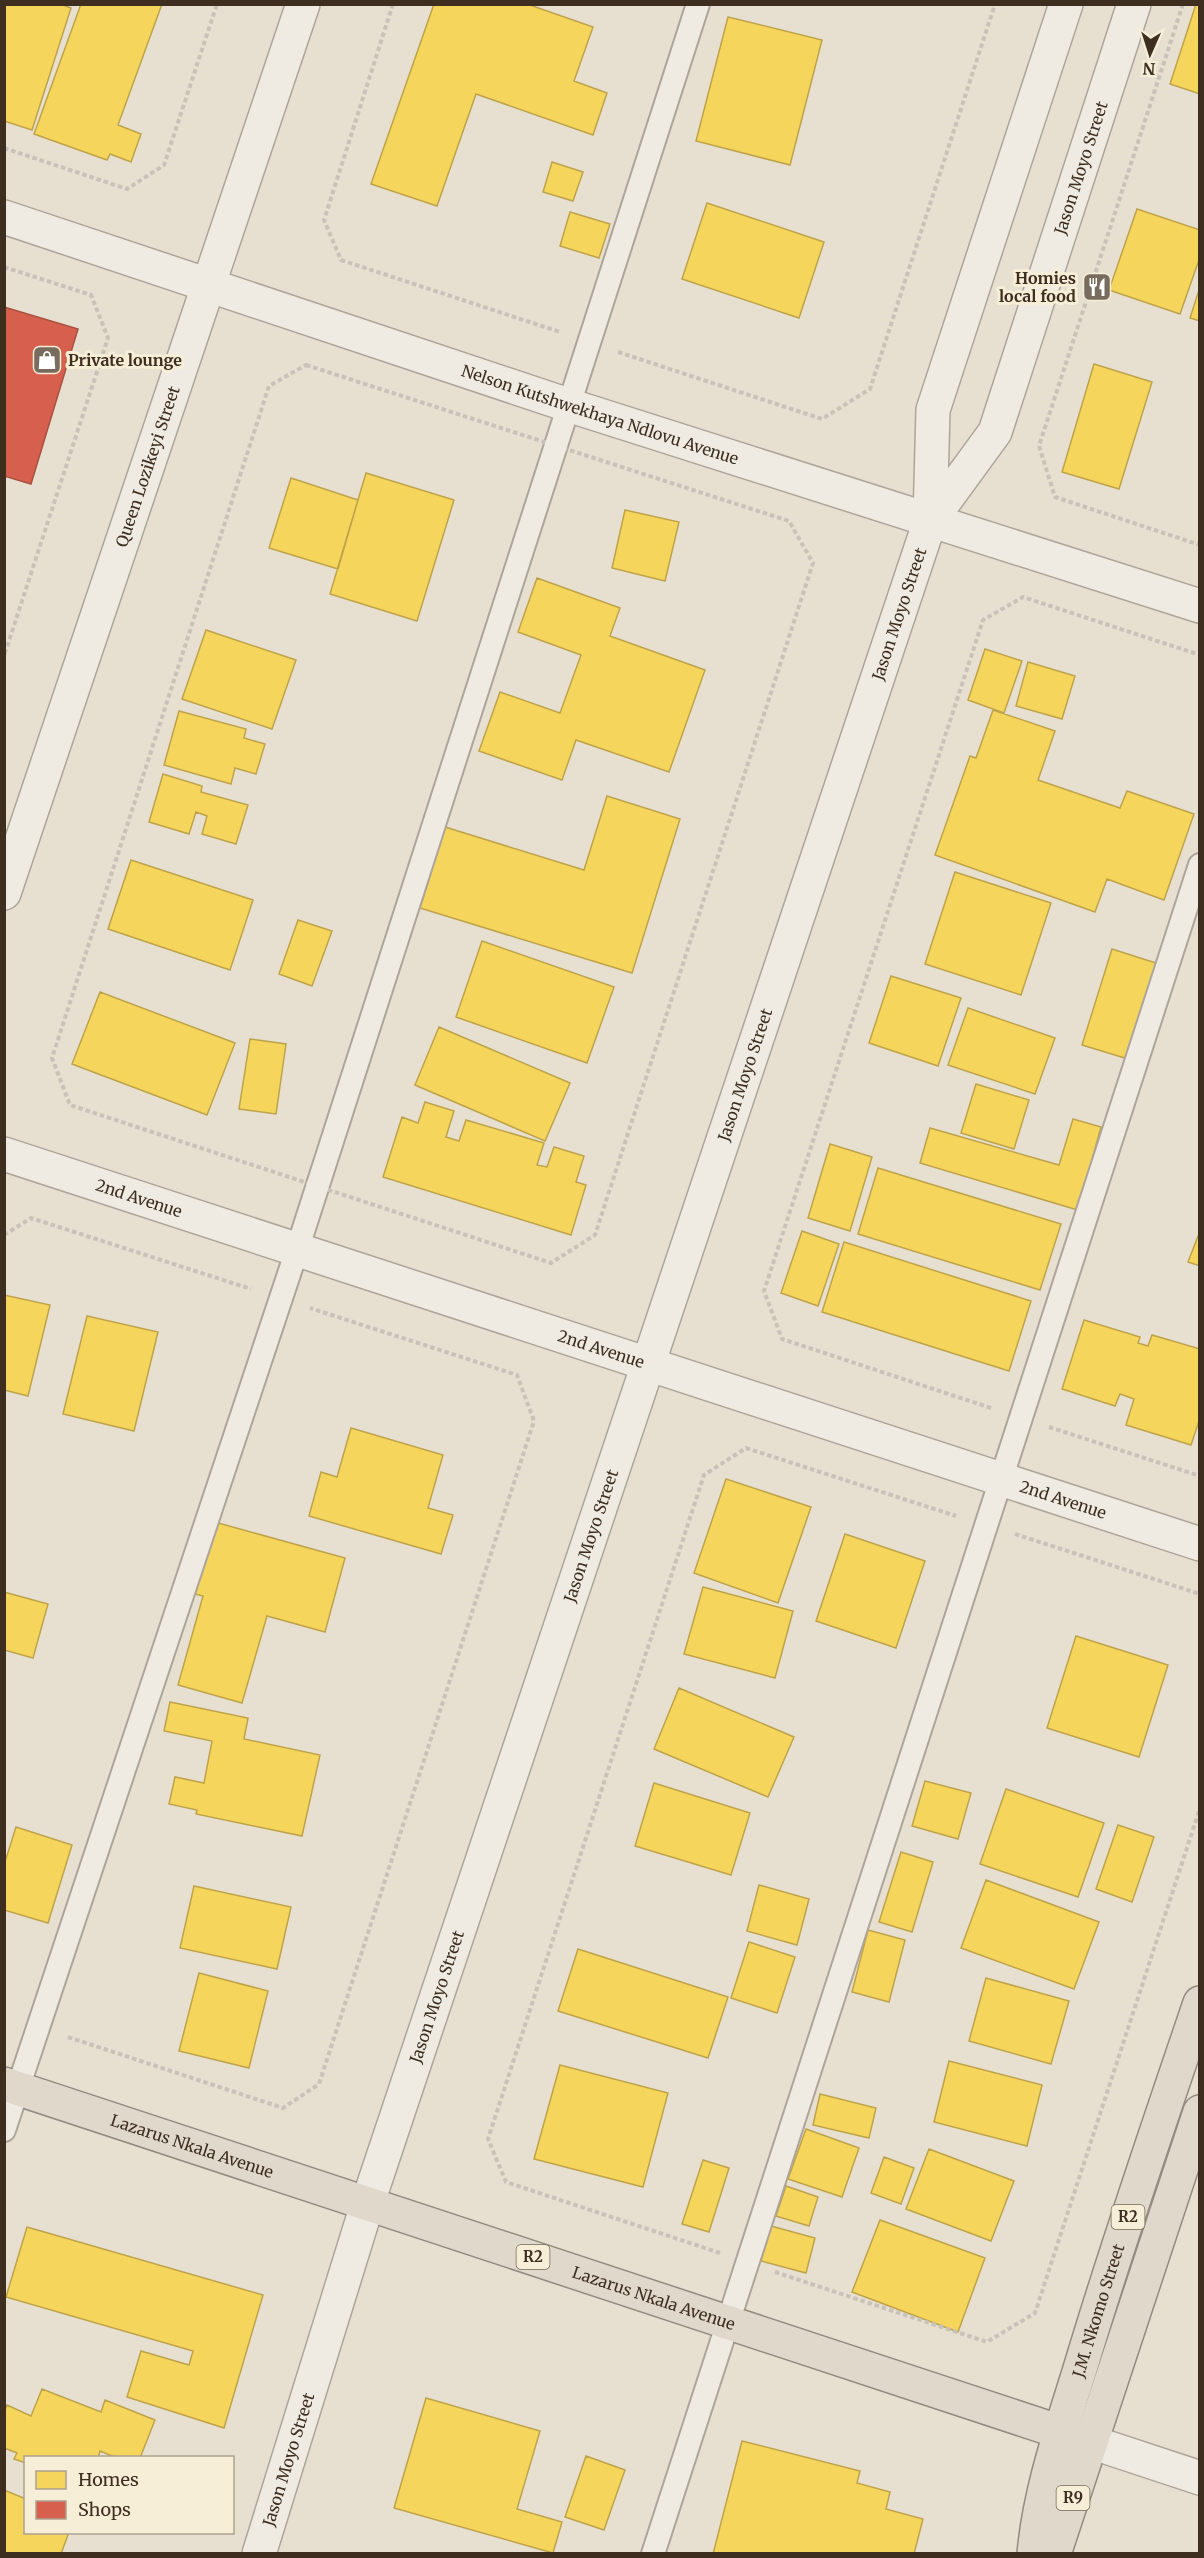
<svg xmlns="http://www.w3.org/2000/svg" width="1204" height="2558" viewBox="0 0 1204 2558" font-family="Merriweather,serif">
  <rect width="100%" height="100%" fill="#e7e0d1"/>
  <path fill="#f6d55c" stroke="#bea34a" stroke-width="1.5" d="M4,4H60L71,8L32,130L4,121Z
    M81,4H162L118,125L141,134L131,162L110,154L107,160L34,134Z
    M434,4H527L593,27L574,81L607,93L593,135L476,94L437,206L371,184Z
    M1196,4H1200V94L1170,84Z
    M728,17L822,40L790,165L696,141Z
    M552,162L583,172L573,201L543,192Z
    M707,203L824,242L799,318L682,279Z
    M1137,209L1200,230V257L1180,314L1109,290Z
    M570,212L610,224L599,258L560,246Z
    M1200,287V321L1190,318Z
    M1094,364L1152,382L1119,489L1062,472Z
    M366,473L454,500L417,621L330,594Z
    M291,478L358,500L338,569L269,548Z
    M625,510L679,522L665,581L612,568Z
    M537,578L620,608L610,636L705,670L669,772L576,740L562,780L479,751L500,692L560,713L581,655L518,632Z
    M206,630L296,660L272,729L182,699Z
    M985,649L1022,661L1004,713L968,700Z
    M1028,662L1075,676L1062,719L1016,706Z
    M993,710L1055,731L1038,780L1120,808L1127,791L1194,814L1164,900L1107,879L1095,912L935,855L970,756L976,758Z
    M179,711L246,729L244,738L265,744L256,774L235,768L231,784L164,765Z
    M163,774L202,786L201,792L248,805L236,844L202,834L207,816L196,812L189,834L149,822Z
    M607,796L680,819L632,973L420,908L445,827L584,870Z
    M131,860L253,900L230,970L108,929Z
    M955,872L1051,903L1021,995L925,964Z
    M298,920L332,931L312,986L279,974Z
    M482,941L614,987L587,1063L456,1017Z
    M1112,949L1159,964L1128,1059L1082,1045Z
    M891,976L961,998L938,1066L869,1043Z
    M100,992L235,1043L207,1115L72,1064Z
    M968,1008L1055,1038L1035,1094L948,1065Z
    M439,1027L570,1083L545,1141L415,1085Z
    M250,1039L286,1044L276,1114L239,1109Z
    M976,1084L1029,1100L1014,1149L961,1133Z
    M425,1102L454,1111L446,1137L459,1141L466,1120L544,1143L537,1165L547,1167L554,1147L584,1156L576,1182L586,1185L571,1235L383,1177L402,1117L418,1123Z
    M1073,1119L1101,1127L1088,1174L1091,1175L1081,1211L920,1163L930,1128L1059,1165Z
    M830,1144L872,1157L850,1231L808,1218Z
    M878,1168L1061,1224L1040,1290L858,1234Z
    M802,1231L839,1244L818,1306L781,1293Z
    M1200,1231V1266L1188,1262Z
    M844,1242L1031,1301L1009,1371L822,1312Z
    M4,1295L50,1305L28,1396L4,1390Z
    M87,1316L158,1332L134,1431L63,1414Z
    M1084,1320L1140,1337L1138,1343L1148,1346L1152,1335L1200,1349V1418L1191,1445L1126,1425L1134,1399L1120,1394L1115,1406L1062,1389Z
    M351,1428L443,1455L428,1508L453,1515L441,1554L309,1516L321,1472L337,1477Z
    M726,1479L811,1507L778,1603L694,1573Z
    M211,1521L345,1558L325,1632L267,1616L242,1703L178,1685L203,1596L191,1593Z
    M845,1534L925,1561L896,1648L816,1621Z
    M703,1587L793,1611L775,1678L684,1654Z
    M4,1592L48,1604L33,1658L4,1650Z
    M1076,1636L1168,1665L1139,1757L1047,1728Z
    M679,1688L794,1737L768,1797L654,1749Z
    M170,1702L248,1718L244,1739L320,1755L302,1836L196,1814L197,1810L169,1804L175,1777L204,1783L212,1741L164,1731Z
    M925,1781L971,1793L958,1839L912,1826Z
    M654,1783L750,1813L731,1875L635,1846Z
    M1006,1789L1104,1823L1078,1897L980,1864Z
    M1118,1825L1154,1837L1132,1902L1096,1889Z
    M16,1827L72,1845L48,1923L4,1910V1865Z
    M901,1852L933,1862L912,1932L879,1922Z
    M986,1880L1099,1922L1074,1989L961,1948Z
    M759,1885L809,1899L797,1945L747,1931Z
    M194,1886L291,1907L277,1969L180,1948Z
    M868,1930L905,1940L889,2002L852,1992Z
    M749,1942L795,1957L777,2013L731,1998Z
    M578,1949L728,1997L708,2058L558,2011Z
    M199,1973L268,1991L249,2068L179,2051Z
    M986,1978L1069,2001L1051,2064L969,2041Z
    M949,2061L1042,2085L1027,2146L934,2122Z
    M560,2065L668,2093L643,2187L534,2159Z
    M820,2094L876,2108L869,2138L813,2125Z
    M806,2129L859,2148L842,2197L788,2179Z
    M929,2149L1014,2181L991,2241L906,2209Z
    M884,2157L914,2168L901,2204L871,2193Z
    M703,2160L729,2168L709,2232L682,2224Z
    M786,2186L818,2197L809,2226L776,2216Z
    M880,2220L985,2258L958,2332L852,2292Z
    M771,2226L815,2238L806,2273L761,2261Z
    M27,2227L263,2295L224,2428L127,2397L141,2351L189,2365L193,2351L6,2297Z
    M42,2389L101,2412L105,2400L155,2420L140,2458H117L100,2451L98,2458H26V2463L14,2459L17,2453L4,2448V2412L7,2405L31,2416Z
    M426,2398L540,2431L517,2509L562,2522L553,2553L394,2508Z
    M742,2441L860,2471L857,2483L890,2492L886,2509L923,2519L914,2554H713Z
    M586,2456L625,2470L604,2530L565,2517Z
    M4,2490L26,2499V2532H69L61,2554H4Z"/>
  <path fill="#d6604d" stroke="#a85140" stroke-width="1.5" d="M4,307L78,329L31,484L4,476Z"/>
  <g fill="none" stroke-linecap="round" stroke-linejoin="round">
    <g stroke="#ada599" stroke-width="26">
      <path id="service" d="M4,2130L297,1250L698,4
        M653,2554L1200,865"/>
    </g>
    <g stroke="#ada599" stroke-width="36">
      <g id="minor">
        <path id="s1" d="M4,217L568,405L1200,606"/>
        <path id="s2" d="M930,521L995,432L1134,4"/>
        <path id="s3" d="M4,1154L1200,1544"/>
        <path d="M1091,2442L1200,2478"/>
        <path id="s4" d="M259,2554L368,2202L930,521L933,410L1066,4"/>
      </g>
    </g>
    <g stroke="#ada599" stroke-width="36">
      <g id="tertiary">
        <path id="s5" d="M4,893L303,4"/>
      </g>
    </g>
    <g stroke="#928b80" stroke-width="36">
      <g id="trunk">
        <path id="s6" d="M4,2084L1091,2442"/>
        <path id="s7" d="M1034,2554C1040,2487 1064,2422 1083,2359C1119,2239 1160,2121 1200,2003"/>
        <path d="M1054,2554L1200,2112"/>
      </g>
    </g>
    <path stroke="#c8c2b9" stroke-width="4" stroke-dasharray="4.5 3" stroke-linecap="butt" d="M393,4L324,220L341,260L560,332
      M1183,4L1039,446L1055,497L1200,545
      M4,148L127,189L164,165L217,4
      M4,267L91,295L108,338L4,656
      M618,352L822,419L870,389L995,4
      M306,365L789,521L813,563L595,1235L551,1263L70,1105L52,1058L269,386Z
      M4,1235L31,1218L251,1289
      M991,1408L782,1339L764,1291L983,620L1023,597L1200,655
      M1049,1427L1200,1476
      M1015,1534L1200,1594
      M68,2037L283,2108L319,2084L534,1421L517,1375L310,1308
      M720,2253L506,2182L488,2139L704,1475L746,1448L956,1516
      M775,2272L987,2342L1035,2313L1200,1808"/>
    <use href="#service" stroke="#efebe3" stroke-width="22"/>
    <use href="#minor" stroke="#efebe3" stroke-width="33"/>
    <use href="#tertiary" stroke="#efebe3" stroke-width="33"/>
    <use href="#trunk" stroke="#e0d9cb" stroke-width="33"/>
  </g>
  <defs>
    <g id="restaurant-square" transform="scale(1.5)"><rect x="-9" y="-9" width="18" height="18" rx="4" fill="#786c5e" stroke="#f7eed8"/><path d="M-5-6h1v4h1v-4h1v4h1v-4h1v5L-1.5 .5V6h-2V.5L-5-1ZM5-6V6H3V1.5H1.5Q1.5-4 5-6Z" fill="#fff"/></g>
    <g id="shop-square" transform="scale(1.5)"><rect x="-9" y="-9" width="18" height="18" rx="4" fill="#786c5e" stroke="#f7eed8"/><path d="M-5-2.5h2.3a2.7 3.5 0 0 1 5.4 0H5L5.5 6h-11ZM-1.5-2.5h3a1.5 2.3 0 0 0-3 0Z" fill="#fff"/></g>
  </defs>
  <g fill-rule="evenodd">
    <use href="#restaurant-square" x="1097" y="287"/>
    <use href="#shop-square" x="47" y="360"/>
  </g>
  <g text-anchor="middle" stroke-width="6" stroke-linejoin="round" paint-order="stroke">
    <g fill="#f7eed8" stroke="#756857" stroke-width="1.5">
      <rect x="1111.5" y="2205" width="33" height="24" rx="4.5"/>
      <rect x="516.5" y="2245" width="33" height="24" rx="4.5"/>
      <rect x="1056.5" y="2486" width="33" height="24" rx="4.5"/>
    </g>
    <g font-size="15" font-weight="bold" fill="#3d2e20">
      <text x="1128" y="2222">R2</text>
      <text x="533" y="2262">R2</text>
      <text x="1073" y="2503">R9</text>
    </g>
    <g font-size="16" fill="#3d2e20" stroke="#f7eed8">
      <text dy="6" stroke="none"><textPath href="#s2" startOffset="388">Jason Moyo Street</textPath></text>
      <text dy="6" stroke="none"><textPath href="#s1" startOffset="628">Nelson Kutshwekhaya Ndlovu Avenue</textPath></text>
      <text dy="6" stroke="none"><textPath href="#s5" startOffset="450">Queen Lozikeyi Street</textPath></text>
      <text dy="6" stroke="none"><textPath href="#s4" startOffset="2043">Jason Moyo Street</textPath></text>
      <text dy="6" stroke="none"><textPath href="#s4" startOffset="1557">Jason Moyo Street</textPath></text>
      <text dy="6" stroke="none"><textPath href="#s3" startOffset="142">2nd Avenue</textPath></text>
      <text dy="6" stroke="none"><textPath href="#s3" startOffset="628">2nd Avenue</textPath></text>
      <text dy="6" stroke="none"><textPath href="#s3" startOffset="1114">2nd Avenue</textPath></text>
      <text dy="6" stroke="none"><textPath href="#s4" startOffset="1071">Jason Moyo Street</textPath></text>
      <text dy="6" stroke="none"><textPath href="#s4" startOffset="585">Jason Moyo Street</textPath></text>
      <text dy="6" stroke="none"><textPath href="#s6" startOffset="198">Lazarus Nkala Avenue</textPath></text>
      <text dy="6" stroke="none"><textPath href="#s6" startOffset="684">Lazarus Nkala Avenue</textPath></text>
      <text dy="6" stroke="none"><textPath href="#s7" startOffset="252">J.M. Nkomo Street</textPath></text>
      <text dy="6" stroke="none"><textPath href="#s4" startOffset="99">Jason Moyo Street</textPath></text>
    </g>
    <g font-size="16" font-weight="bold" fill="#3d2e20" stroke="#f7eed8" text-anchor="end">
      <text x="1076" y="284">Homies<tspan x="1076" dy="18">local food</tspan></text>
      <text x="68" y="366" text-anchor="start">Private lounge</text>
    </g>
  </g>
  <rect width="1204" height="2558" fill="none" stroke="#3d2e20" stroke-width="12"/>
  <rect x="24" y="2456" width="210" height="78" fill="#f7eed8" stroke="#ada18e" stroke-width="1.5"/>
  <rect x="36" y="2471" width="30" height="18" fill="#f6d55c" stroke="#ada18e" stroke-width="1.5"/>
  <text x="78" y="2486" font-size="18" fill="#3d2e20">Homes</text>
  <rect x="36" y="2501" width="30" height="18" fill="#d6604d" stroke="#ada18e" stroke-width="1.5"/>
  <text x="78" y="2516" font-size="18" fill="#3d2e20">Shops</text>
  <g transform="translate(1150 54) rotate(183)" stroke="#f7eed8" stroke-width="4.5" paint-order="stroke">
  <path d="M0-4.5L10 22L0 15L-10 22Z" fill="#3d2e20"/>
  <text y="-9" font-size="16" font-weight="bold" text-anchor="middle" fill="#3d2e20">N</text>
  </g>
</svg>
